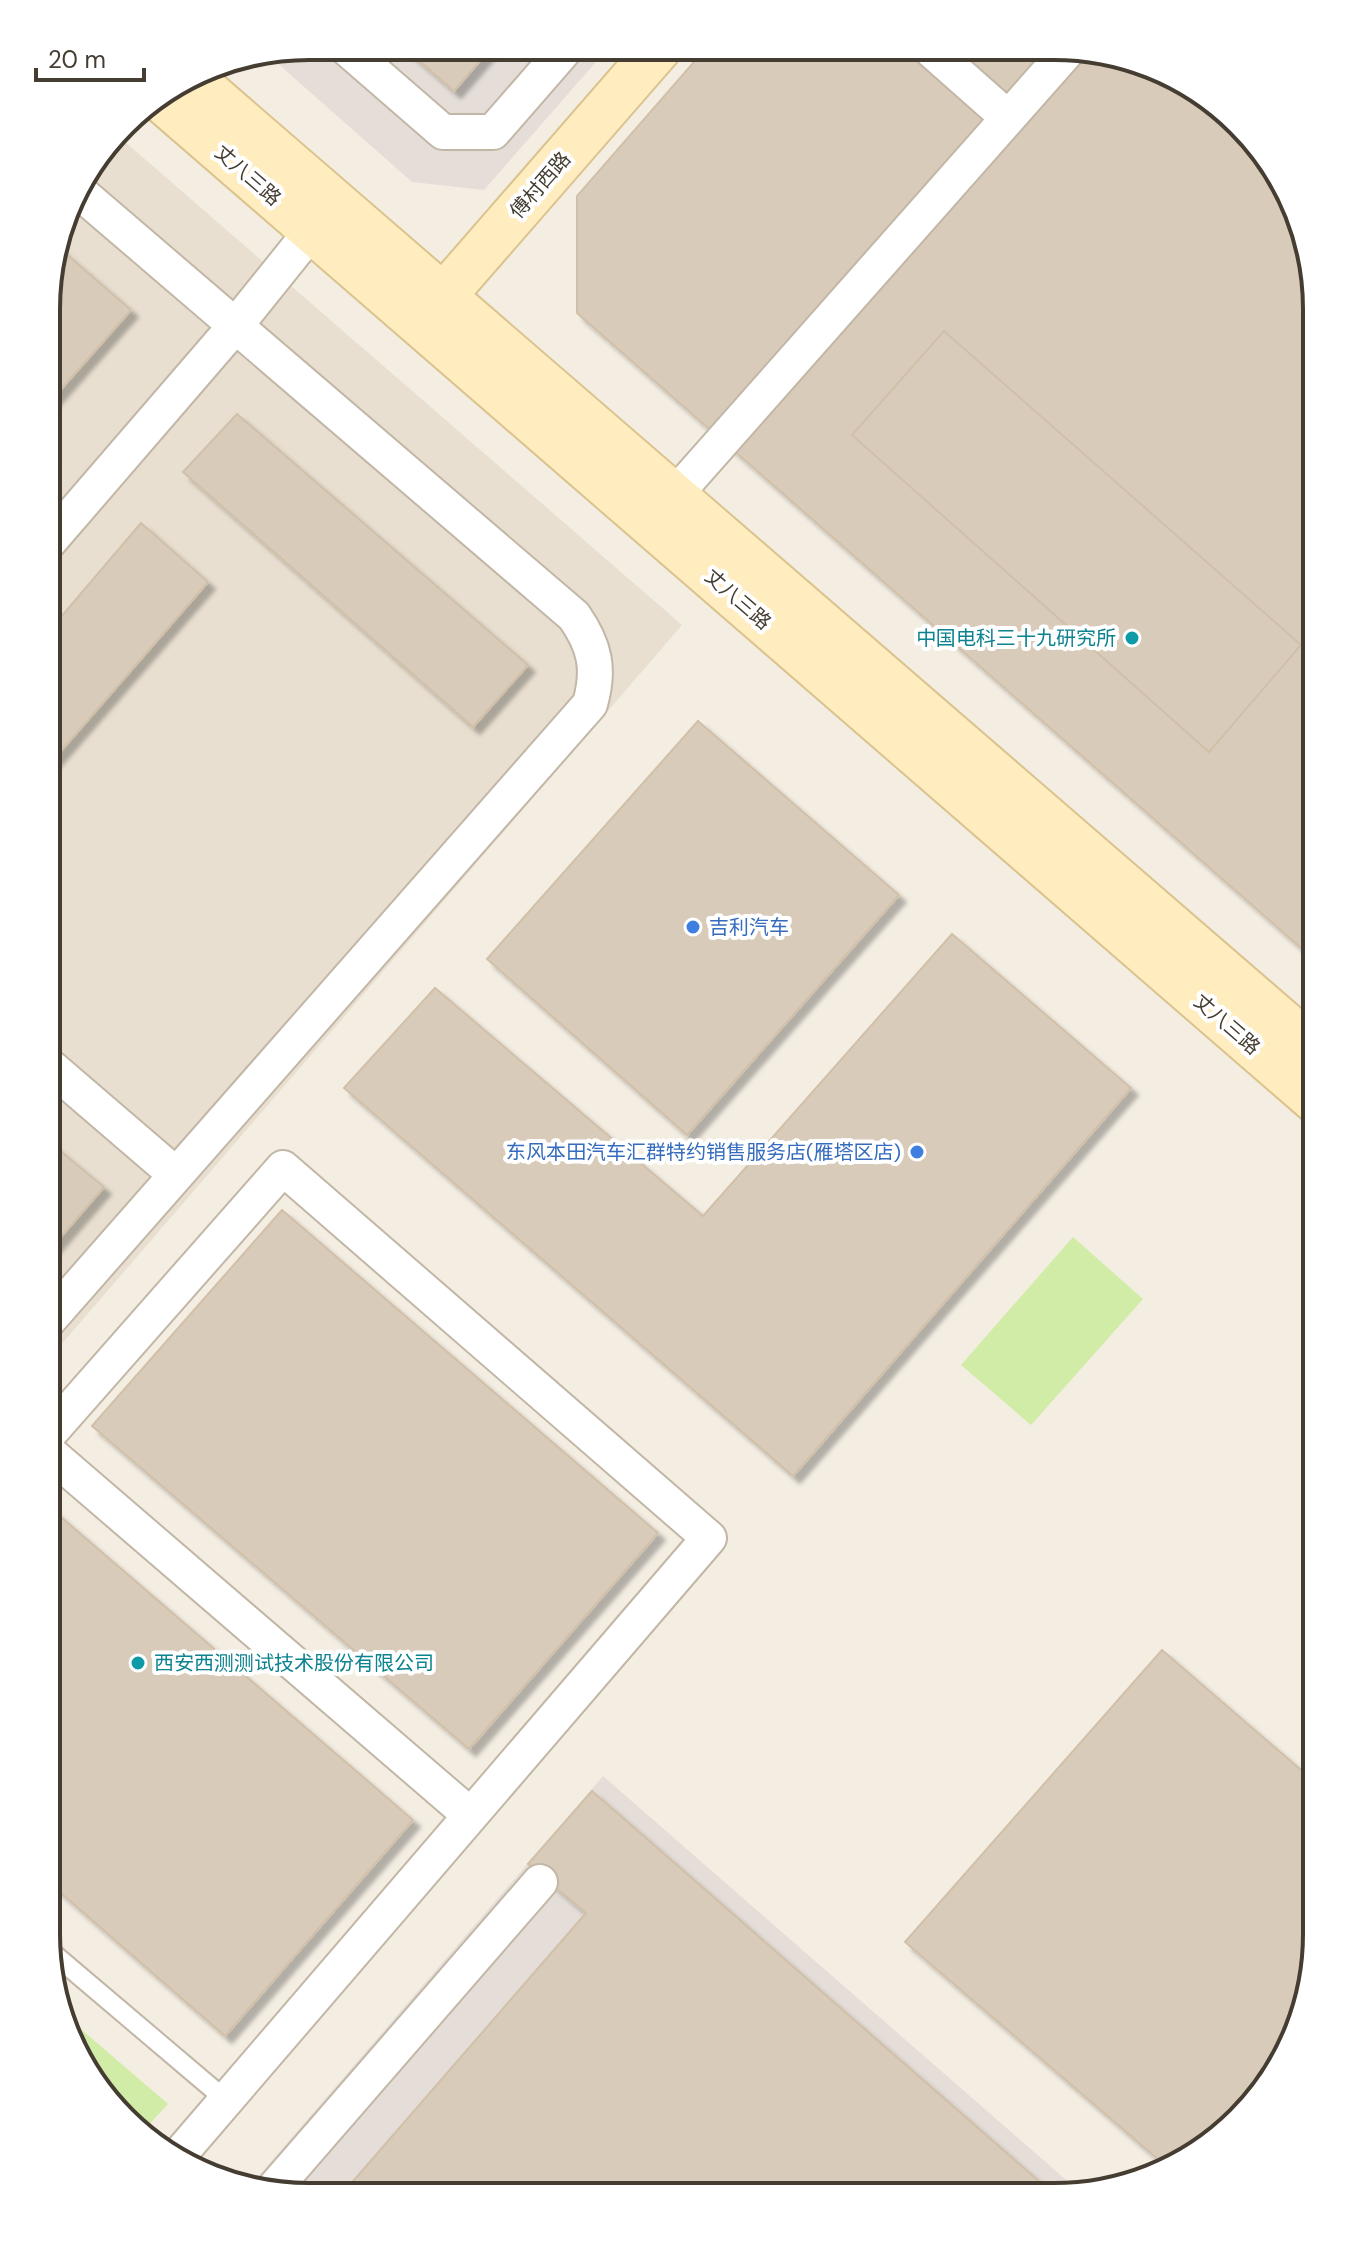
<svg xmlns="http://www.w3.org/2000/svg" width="1363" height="2243" viewBox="0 0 1363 2243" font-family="'DM Sans','Noto Sans SC',sans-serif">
  <defs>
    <filter id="shadow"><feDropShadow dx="7" dy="7" stdDeviation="2" flood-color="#0004"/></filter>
  </defs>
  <rect width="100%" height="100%" fill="#f3ede2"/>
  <path fill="#e8dfd0" d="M117,135L682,625L47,1361L48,275L73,192Z"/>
  <path fill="#e5ded8" d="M309,46L609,47L484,190L412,182L267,54Z
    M603,1776L1080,2192L1055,2197L275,2195L251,2185Z"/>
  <path fill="#d0eca6" d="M1073,1237L1143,1299L1031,1425L961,1365Z
    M61,2012L168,2104L141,2133L66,2034Z"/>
  <path fill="#d9cbb9" stroke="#d1c0a9" stroke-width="2" filter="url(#shadow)" d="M402,46L492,47L454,91Z
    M707,47L1089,48L1215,101L1297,209L1317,309V962L577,313V196Z
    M57,246L131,310L48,404V275Z
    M944,331L1301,645L1209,752L852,435Z
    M237,414L528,665L473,727L183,472Z
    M141,523L208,582L48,766V632Z
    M698,721L899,895L687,1135L487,959Z
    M952,934L1131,1088L793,1476L344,1088L435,988L703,1216Z
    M47,1140L104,1187L47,1253Z
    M282,1210L658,1533L469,1749L92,1426Z
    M47,1505L413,1820L225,2036L46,1880Z
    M1162,1650L1316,1783V1952L1297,2034L1263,2094L1167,2167L905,1942Z
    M592,1791L1057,2197L341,2195L586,1913L528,1864Z"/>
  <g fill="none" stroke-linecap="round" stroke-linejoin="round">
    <g stroke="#c2b7a7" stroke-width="22">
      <path id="lane" d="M49,1950L227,2101"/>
    </g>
    <g stroke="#c2b7a7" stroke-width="38">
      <path id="street" d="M344,46L443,132H493L567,47
        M929,48L1007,117
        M658,514L1070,48
        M48,543L236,325L326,213
        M47,1064L175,1174
        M47,1322L590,704C600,669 595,646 574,616L76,189
        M47,1436L283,1168L709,1538L179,2155
        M47,1451L470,1815
        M270,2193L540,1882"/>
    </g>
    <g stroke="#dbc38e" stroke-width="48">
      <path id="secondary" d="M190,77L1317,1052
        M158,97L1317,1102
        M425,317L660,47"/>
    </g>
    <use href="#lane" stroke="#fff" stroke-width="18"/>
    <use href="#street" stroke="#fff" stroke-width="34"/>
    <use href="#secondary" stroke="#ffedc0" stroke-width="44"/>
  </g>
  <g fill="#0f9aa8" stroke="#fff" stroke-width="3">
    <circle cx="1132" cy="638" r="8"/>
    <circle cx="138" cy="1663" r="8"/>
  </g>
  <g fill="#3f7fe0" stroke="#fff" stroke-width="3">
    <circle cx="693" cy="927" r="8"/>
    <circle cx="917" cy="1152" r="8"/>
  </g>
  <g text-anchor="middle" stroke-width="8" stroke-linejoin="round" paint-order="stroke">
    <g font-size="20" fill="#453d32" stroke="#fff">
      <text transform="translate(248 175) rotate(41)" y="7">丈八三路</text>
      <text transform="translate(540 185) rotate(-49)" y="7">傅村西路</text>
      <text transform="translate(738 599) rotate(41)" y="7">丈八三路</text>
      <text transform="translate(1227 1024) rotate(41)" y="7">丈八三路</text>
    </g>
    <g font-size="20" fill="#0d838f" stroke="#fff" text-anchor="end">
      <text x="1116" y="645">中国电科三十九研究所</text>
      <text x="154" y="1670" text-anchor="start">西安西测测试技术股份有限公司</text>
    </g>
    <g font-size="20" fill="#366cbe" stroke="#fff" text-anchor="start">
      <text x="709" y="934">吉利汽车</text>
      <text x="901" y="1159" text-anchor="end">东风本田汽车汇群特约销售服务店(雁塔区店)</text>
    </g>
  </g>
  <path d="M0 0H1363V2243H0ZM309 60H1054A249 249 0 0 1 1303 309V1934A249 249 0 0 1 1054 2183H309A249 249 0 0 1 60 1934V309A249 249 0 0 1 309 60Z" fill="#fff" fill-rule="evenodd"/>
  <path fill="none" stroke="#453d32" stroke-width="4" d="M309 60H1054A249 249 0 0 1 1303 309V1934A249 249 0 0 1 1054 2183H309A249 249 0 0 1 60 1934V309A249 249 0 0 1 309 60Z"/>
  <path d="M36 68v12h108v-12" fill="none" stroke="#453d32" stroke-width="4"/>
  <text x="48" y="68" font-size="24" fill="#453d32" stroke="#ffffff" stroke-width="6" paint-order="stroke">20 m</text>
</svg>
